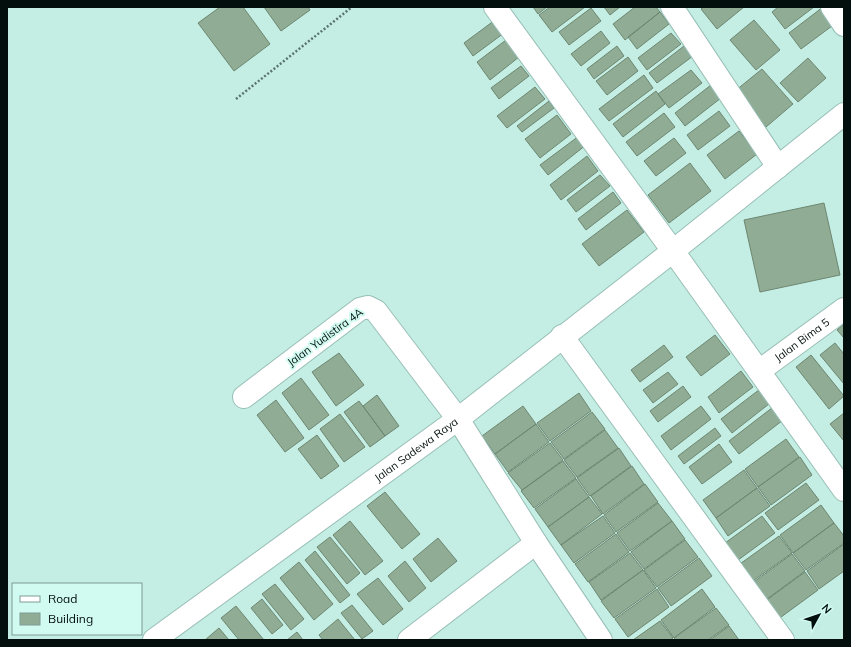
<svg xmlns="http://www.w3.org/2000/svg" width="851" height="647" viewBox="0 0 851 647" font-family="Mulish,sans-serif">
  <rect width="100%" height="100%" fill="#c4ede3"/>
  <path fill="#90ac95" stroke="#6d8771" d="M220,7H243L270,44L234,71L198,23Z
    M264,7H308L310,10L281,31Z
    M533,7H547L538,14Z
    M550,7H585L552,32L539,15Z
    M604,7H620L610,15Z
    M635,7H656L660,12L625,40L613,24Z
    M704,7H744L717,29L701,9Z
    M778,7H814L785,29L772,12Z
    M823,7L836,23L801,49L789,33Z
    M591,8L601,21L569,45L559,32Z
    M660,12L669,24L637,49L628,37Z
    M495,20L504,33L473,56L464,43Z
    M754,20L780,50L756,70L730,40Z
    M601,31L610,43L581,66L571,54Z
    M671,33L681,44L647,70L638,58Z
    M506,40L519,57L490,80L477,62Z
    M617,46L624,56L594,79L587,69Z
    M684,46L693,56L657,83L649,73Z
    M628,57L638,71L607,95L596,81Z
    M808,58L826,78L798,102L780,83Z
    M521,66L529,76L499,99L491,88Z
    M762,69L793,104L766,127L735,91Z
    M691,70L702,83L669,108L658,94Z
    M644,75L653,88L609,121L599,109Z
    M711,85L721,98L685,126L675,113Z
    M535,87L545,99L507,128L497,116Z
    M656,91L665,104L623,137L613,124Z
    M549,101L554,108L522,132L517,126Z
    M719,111L730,126L698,150L687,135Z
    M664,113L675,127L637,156L626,142Z
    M557,115L571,134L540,158L525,139Z
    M739,131L757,154L725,179L707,155Z
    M579,136L586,145L548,175L540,165Z
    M674,138L686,153L656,176L644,161Z
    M587,156L598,171L561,200L550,185Z
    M690,163L711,191L669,223L648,195Z
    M600,175L610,186L576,212L567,200Z
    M613,192L621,203L586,230L578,219Z
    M824,203L840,275L760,292L744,220Z
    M627,210L644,232L599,266L582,244Z
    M844,324V338L837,330Z
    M715,335L730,354L701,376L686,357Z
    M835,343L844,354V384L820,355Z
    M664,345L673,357L640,382L631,370Z
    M339,353L364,385L336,406L312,372Z
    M811,355L844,396L829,409L796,367Z
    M741,371L753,387L719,413L708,397Z
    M668,372L678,384L653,403L643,390Z
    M301,378L329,415L309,430L282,393Z
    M683,386L691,397L658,422L650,411Z
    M764,386L774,400L732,433L721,419Z
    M579,393L591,411L550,441L537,423Z
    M377,395L399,426L385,436L363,406Z
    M276,400L304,438L285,452L257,415Z
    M359,401L385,436L370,447L344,412Z
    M777,404L787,417L739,454L729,441Z
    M523,406L536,424L495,454L482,436Z
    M701,406L711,419L671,450L661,436Z
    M592,412L605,429L564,459L551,442Z
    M844,413V441L830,424Z
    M340,414L365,447L344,462L320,429Z
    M536,424L549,442L508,472L495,454Z
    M715,428L721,436L684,464L678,456Z
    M605,430L618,448L577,477L564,460Z
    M317,435L339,466L321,479L298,449Z
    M786,439L799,457L758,487L745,469Z
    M550,443L563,460L522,490L508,473Z
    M719,444L732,462L702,484L689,467Z
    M619,448L631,466L590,496L577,478Z
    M800,457L812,475L771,505L758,487Z
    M563,461L576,478L534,508L521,491Z
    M632,466L644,484L603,514L591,496Z
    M744,470L757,488L716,518L703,500Z
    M576,479L589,497L548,527L535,509Z
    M806,483L819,500L778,530L765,513Z
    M645,484L658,502L616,532L604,515Z
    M757,488L770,506L728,536L716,518Z
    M385,492L420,534L402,549L367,506Z
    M589,497L602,514L561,545L548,527Z
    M658,503L672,521L630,551L617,533Z
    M821,505L834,523L793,553L780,535Z
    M603,516L615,533L574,563L561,545Z
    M762,516L775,533L734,563L721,546Z
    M350,521L383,561L365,575L333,535Z
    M672,521L685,539L644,569L631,552Z
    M834,523L844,536V543L806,570L793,553Z
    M616,534L629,552L588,582L575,564Z
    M779,536L792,553L750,583L737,566Z
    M330,537L360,573L347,584L317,547Z
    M438,538L457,561L431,582L413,559Z
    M685,540L698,557L657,587L644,570Z
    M844,544V571L819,589L807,571Z
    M315,551L350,595L340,603L305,560Z
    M630,553L643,570L601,600L589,582Z
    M792,554L805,571L763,602L751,584Z
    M699,558L712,576L671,606L658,588Z
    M405,561L426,588L409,602L388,576Z
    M299,562L333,604L314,620L280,578Z
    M643,570L656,588L614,618L601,601Z
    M805,572L818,590L777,620L764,602Z
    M378,578L403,609L383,625L357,594Z
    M275,584L304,619L291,630L262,594Z
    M657,589L669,607L628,637L615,619Z
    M702,589L715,607L674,638L661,620Z
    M262,599L283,625L272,634L251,608Z
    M352,605L373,631L362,639L341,613Z
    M236,606L264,640H239L221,618Z
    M716,608L729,625L708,640H676L674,638Z
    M338,619L355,640H323L319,635Z
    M660,621L673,638L670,640H633Z
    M729,626L739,640H710Z
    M219,628L229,640H205Z
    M297,632L303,640H287Z"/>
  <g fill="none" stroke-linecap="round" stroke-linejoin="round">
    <g stroke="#98bfb6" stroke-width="24">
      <g id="minor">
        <path d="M495,7L673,251L844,490"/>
        <path d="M672,7L778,167"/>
        <path d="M832,7L844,25"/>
        <path d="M562,336L783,640"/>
        <path id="s1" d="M759,371L844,309"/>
        <path d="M244,397L360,309L368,307L376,311L458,419L536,543L601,640"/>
        <path id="s2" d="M154,640L458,419L673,251L844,114"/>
        <path d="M409,640L536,543"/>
      </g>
    </g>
    <path stroke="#5a746e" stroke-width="2.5" stroke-dasharray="2 2" stroke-linecap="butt" d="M236,99L352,7"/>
    <use href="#minor" stroke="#fff" stroke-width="22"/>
  </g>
  <g text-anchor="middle" stroke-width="4" stroke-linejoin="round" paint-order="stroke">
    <g font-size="11" fill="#020f0c" stroke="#d1faf0">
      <text transform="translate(325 337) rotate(-36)" y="4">Jalan Yudistira 4A</text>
      <text dy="4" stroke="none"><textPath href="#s1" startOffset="53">Jalan Bima 5</textPath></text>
      <text dy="4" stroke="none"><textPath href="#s2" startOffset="324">Jalan Sadewa Raya</textPath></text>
    </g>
  </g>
  <rect width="851" height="647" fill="none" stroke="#020f0c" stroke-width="16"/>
  <rect x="12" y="583" width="130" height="52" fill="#d1faf0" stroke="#7e9c95"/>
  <rect x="20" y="596" width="20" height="6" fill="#ffffff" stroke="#7e9c95"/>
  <text x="48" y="603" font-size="12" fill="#020f0c">Road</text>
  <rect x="20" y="613" width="20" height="12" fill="#90ac95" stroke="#7e9c95"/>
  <text x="48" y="623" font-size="12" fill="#020f0c">Building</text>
  <g transform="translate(819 615) rotate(50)" stroke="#d1faf0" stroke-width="3" paint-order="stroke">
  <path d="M0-3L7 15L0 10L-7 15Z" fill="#020f0c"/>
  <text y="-6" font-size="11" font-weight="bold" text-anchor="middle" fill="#020f0c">N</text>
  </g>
</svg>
